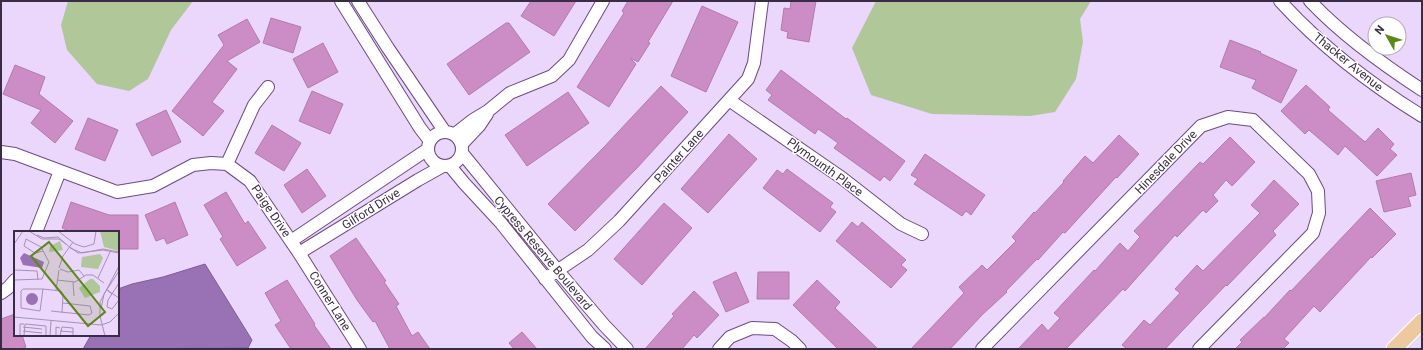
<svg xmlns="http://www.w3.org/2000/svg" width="1423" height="350" viewBox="0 0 1423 350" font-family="Roboto,sans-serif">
  <rect width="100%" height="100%" fill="#ebd6fc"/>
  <path fill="#b0c79a" d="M68,1H193L171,30L148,79L129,91L97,84L67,50L61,25Z
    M876,1H1091L1080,19L1083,42L1076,79L1055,112L1030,116L932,114L871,95L852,48Z"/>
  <path fill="#9972b6" stroke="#7d5d94" d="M205,264L252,340L248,348L83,349L91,335H118V289L132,284L163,277Z"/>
  <path fill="#cc8dc7" stroke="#b17bac" d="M531,1H576L554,36L521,16Z
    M628,1H673L648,42L650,43L638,62L630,58L636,64L609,107L577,87L624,13L622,11Z
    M791,1H816L809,42L787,38L788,32L781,30L784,8L790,9Z
    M702,6L738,22L706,92L671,76Z
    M271,18L301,27L293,53L263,43Z
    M247,19L260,42L227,61L237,69L212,102L224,111L203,136L172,111L224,45L218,35Z
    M506,23H509L530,52L469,95L447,64Z
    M1230,40L1261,52L1260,53L1297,70L1281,103L1252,88L1256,80L1220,67Z
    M323,43L338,72L308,88L293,59Z
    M15,65L45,77L39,94L73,121L55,143L31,123L41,110L3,94Z
    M781,70L846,119L847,118L905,161L890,181L884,176L880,181L834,148L838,143L824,133L818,129L815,134L768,100L772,95L766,90Z
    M1306,85L1330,107L1328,110L1365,142L1378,128L1394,144L1390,149L1397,155L1377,176L1345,146L1338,155L1309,130L1305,134L1281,111Z
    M661,86L688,112L637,168L575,231L548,204L604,147Z
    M312,91L343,104L330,134L299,121Z
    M568,92L589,123L527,166L505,135Z
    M166,110L181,142L152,156L136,124Z
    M88,118L118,130L105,161L75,149Z
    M272,125L301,143L284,171L255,153Z
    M729,134L757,159L708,213L681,189Z
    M1119,135L1139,154L1117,178L1116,177L1065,233L1063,232L1038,260L1037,259L1006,291L1007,292L983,314L950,349H911L964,293L959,287L982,265L987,270L1016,241L1012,237L1034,212L1035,213L1064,182L1063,181L1085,156L1093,163Z
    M1230,137L1255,162L1232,186L1226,180L1213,195L1218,201L1206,213L1203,210L1177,237L1175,235L1125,291L1123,289L1066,349H1018L1042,324L1048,331L1060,318L1054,313L1066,300L1094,270L1095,271L1120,243L1128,251L1140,237L1134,231L1200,162L1203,164Z
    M925,154L985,195L971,215L966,211L962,216L914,184L918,179L911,175Z
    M307,169L326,196L302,213L284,185Z
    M787,169L833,203L830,207L836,212L820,232L763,188L777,170L783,174Z
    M1411,173L1416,195L1408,197L1411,206L1384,212L1376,181Z
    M1274,180L1299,204L1273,231L1276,235L1227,286L1226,285L1200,312L1165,349H1127L1122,345L1144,320L1150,325L1180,293L1175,289L1197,265L1203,271L1260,213L1251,205Z
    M226,192L245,224L248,221L266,248L237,266L220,239L223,237L204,205Z
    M71,202L109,215H138V249H118V232H72L62,228Z
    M175,202L188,235L167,244L164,238L156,241L145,215Z
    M664,203L692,228L642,285L614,259Z
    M1370,208L1396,234L1372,258L1371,257L1320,312L1314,306L1284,339L1289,343L1283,349H1235L1242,342L1240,340L1264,317V318L1290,290L1291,291Z
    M852,222L858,227L862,222L906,260L901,265L907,270L891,288L836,241Z
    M356,238L386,281L384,282L399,304L396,306L412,336L418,332L430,349H390L375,321L373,322L357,300L330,256Z
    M736,272L749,302L726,312L713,282Z
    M758,272H789V299H757Z
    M287,280L315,324L314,325L331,349H291L275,325L281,321L265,293Z
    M817,280L840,302L835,308L878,349H838L793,305Z
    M694,291L719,315L697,338L694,335L682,349H645L674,316L672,314Z
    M15,314V335H22L26,347L21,349H1V319Z
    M522,332L537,349H514L509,343Z"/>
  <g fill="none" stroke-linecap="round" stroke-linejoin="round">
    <g stroke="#6b4b83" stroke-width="14">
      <path id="minor" d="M341,1L420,128L430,141
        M358,1L388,48L445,132
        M1280,1C1321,46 1370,84 1422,116
        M1310,1C1343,36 1382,64 1422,90
        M729,100L842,178L901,224L922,234
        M428 149a17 17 0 1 1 34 0a17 17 0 1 1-34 0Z
        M455,134L473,120L488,111L510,93L552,76L569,60L603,1
        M462,144L479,126L487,114
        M1,152L15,154L117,192L153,186L193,165L211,163L227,164L250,181L299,253L360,349
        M462,153L558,271L604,325L627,349
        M227,164L254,105L268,87
        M450,166L464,183L501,223L592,337L605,349
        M36,232L60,171
        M291,241L428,149
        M299,253L418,180L443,166
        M545,279L588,250L619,221L748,79L754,63L762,1
        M1,293L8,288L15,280
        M719,349L730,337L752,328L775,329L792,341L800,349
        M982,349L1201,126L1228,117L1253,120L1309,174L1318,191L1319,213L1313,233L1199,349"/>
    </g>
    <g stroke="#fff" stroke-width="17">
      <path id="major" d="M1394,349L1422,321"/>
    </g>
    <use href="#minor" stroke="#fff" stroke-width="12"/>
    <use href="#major" stroke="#ecc99e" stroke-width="15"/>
  </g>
  <g text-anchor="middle" stroke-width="3" stroke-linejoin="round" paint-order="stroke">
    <g font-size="12" fill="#3b2c45" stroke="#fff">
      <text transform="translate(1348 62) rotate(39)" y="4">Thacker Avenue</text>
      <text transform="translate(679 156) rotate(-48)" y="4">Painter Lane</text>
      <text transform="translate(1166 162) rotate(-46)" y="4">Hinesdale Drive</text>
      <text transform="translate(825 167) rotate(36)" y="4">Plymounth Place</text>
      <text transform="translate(371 209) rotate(-32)" y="4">Gilford Drive</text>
      <text transform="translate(271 211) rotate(56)" y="4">Paige Drive</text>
      <text transform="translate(543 253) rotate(50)" y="4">Cypress Reserve Boulevard</text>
      <text transform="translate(330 301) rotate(58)" y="4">Conner Lane</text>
    </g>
  </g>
  <g transform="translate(14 231)">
    <rect width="105" height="105" fill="#ebd6fc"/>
    <path d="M86,0H105V20L90,16ZM46,10L49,19L35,21L36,15ZM86,23L89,27L84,38L67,36L68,26ZM76,48H79L86,55V61L71,67L65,57Z" fill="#b0c79a"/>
    <path d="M10,22L30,31L28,37L9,34L6,27ZM12 68a6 6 0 1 1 12 0a6 6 0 1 1-12 0Z" fill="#9972b6"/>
    <path fill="none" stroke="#a592b3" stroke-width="1" d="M15,0L28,8H45L64,22L89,19L105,22M44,0L61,13L70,16L80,13L82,0M23,4L30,7L44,6L53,14M0,13L9,0M56,17L68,22L89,18L105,21M45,37L49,25L59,11M46,38L54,41L65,39L70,45M1,39L23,40L24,49M84,47L96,21M0,49L28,48L35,31L27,16L12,8L10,15L21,22L29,20M43,49L61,51L72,44H79L90,52M59,51L60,65M105,52L94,69L93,76L98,78L105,69M29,58L26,80L7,77V60L9,58H29L47,60L49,63L48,82M42,59L45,39M98,63L93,59L105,67M87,78L90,63L105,40M37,80L75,84L78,82L76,75L49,72M0,86L87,94L96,91L105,82M9,96L28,98M9,100L28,102M46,100L59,101M6,105V93H10M10,105L11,93L32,95V105M36,105L37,90M42,105V96L46,97M46,105L48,96L59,97V105M91,105L86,85V71L105,35"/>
    <path fill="#5c8817" fill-opacity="0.15" stroke="#5c8817" stroke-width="2" d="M35,11L91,81L74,95L17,25Z"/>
    <rect width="105" height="105" fill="none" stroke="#3b2c45" stroke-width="2"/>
  </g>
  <rect width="1423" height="350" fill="none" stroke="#3b2c45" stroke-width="4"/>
  <g transform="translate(1387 36) rotate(309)"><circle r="19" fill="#ffffff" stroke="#b1abb5"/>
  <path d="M0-3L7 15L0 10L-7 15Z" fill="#5c8817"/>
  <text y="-6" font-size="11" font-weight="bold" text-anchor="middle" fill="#3b2c45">N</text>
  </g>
</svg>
